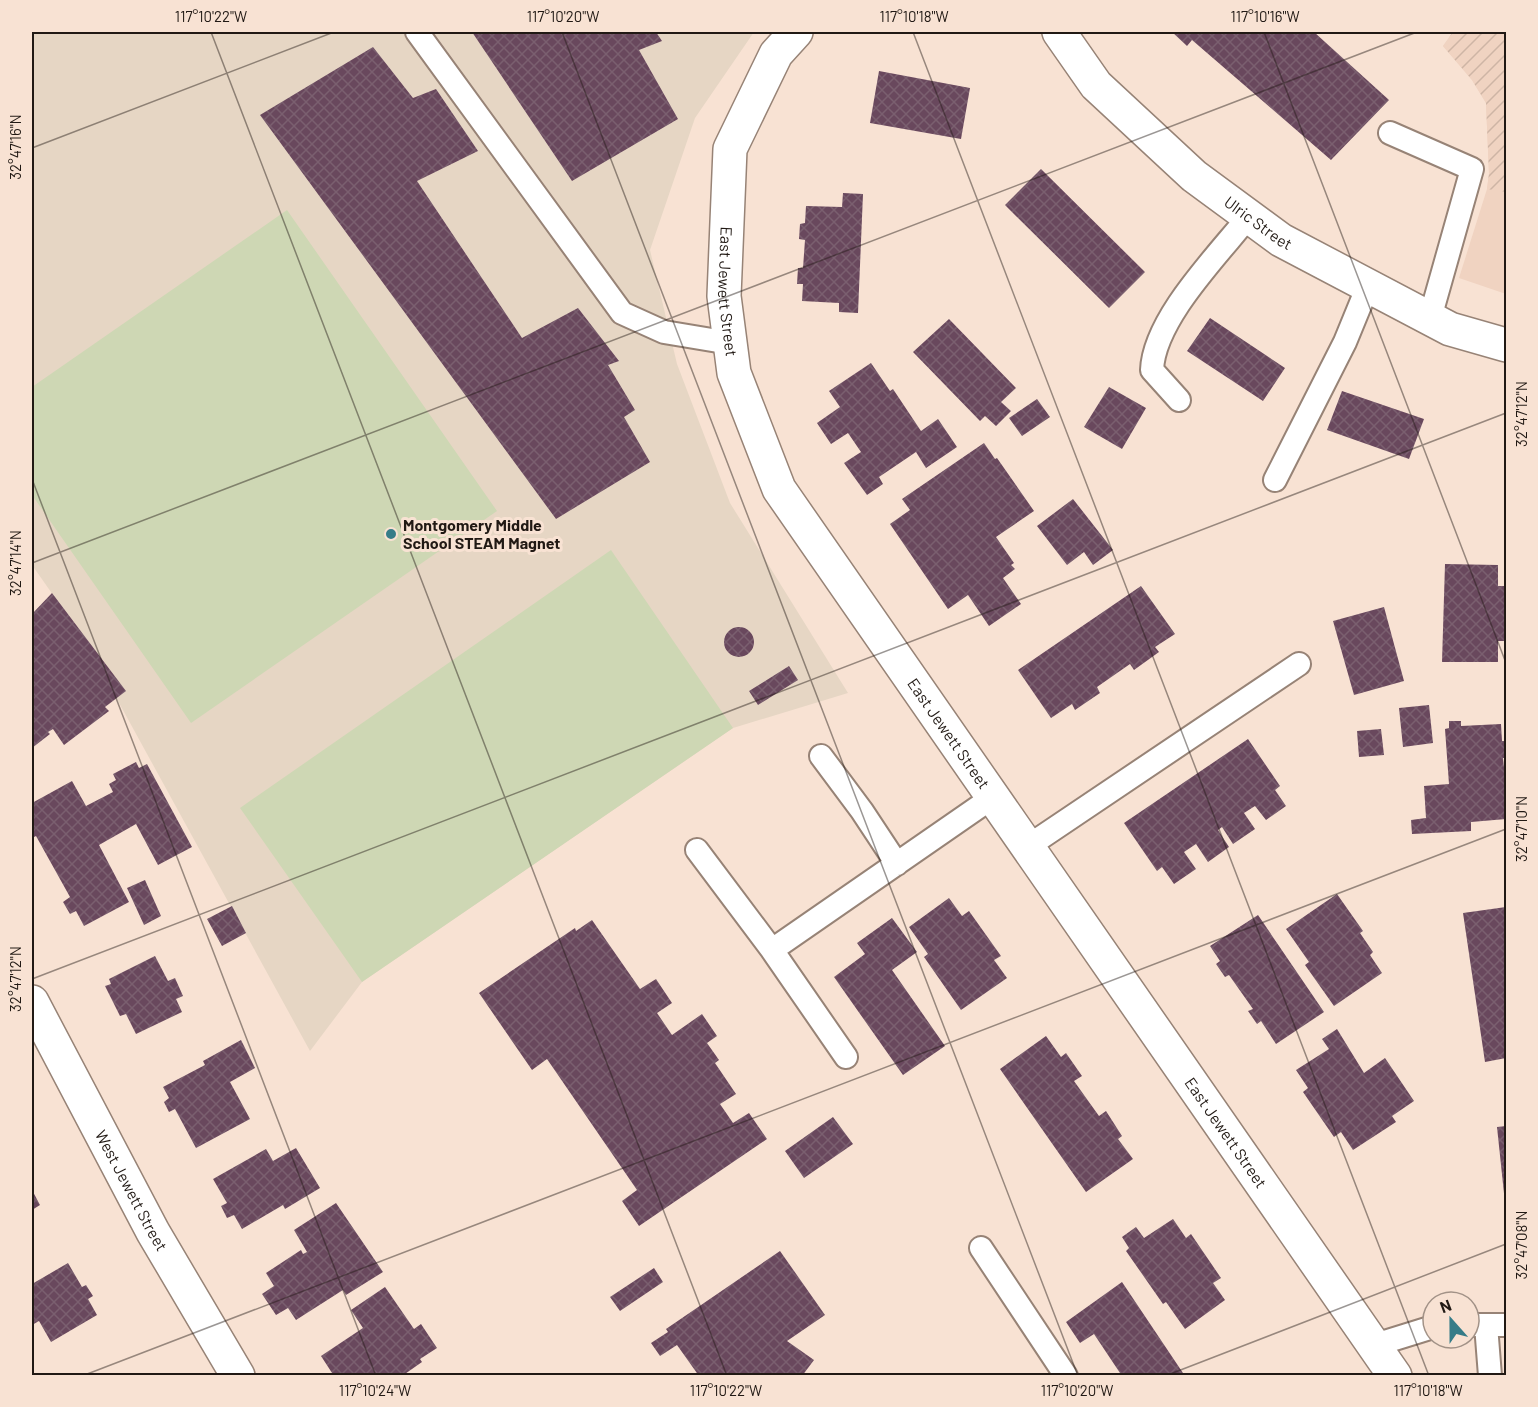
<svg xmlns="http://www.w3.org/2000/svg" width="1538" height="1407" viewBox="0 0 1538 1407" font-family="Barlow,sans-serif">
  <defs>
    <pattern id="industrial-furrows" width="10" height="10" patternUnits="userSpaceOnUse" patternTransform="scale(1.5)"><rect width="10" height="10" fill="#f0d3c1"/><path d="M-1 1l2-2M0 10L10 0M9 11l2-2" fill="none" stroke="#ceb5a5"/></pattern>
    <pattern id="building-cross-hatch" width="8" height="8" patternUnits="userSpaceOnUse" patternTransform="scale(1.5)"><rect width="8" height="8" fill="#69485d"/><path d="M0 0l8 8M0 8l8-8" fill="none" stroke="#7a5f6f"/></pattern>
  </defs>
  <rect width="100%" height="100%" fill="#f8e2d3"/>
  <path fill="#f0d3c1" d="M1453,32H1506V294L1459,278L1487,189L1489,174L1486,103L1472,80L1443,46Z"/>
  <path fill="url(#industrial-furrows)" d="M1453,32H1506V192L1487,189L1489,174L1486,103L1472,80L1443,46Z"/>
  <path fill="#e6d6c4" d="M32,32H754L695,118L650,250L677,364L730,503L848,693L733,728L362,982L310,1051L84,639L32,565Z"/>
  <path fill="#ced7b4" d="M287,210L497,511L191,723L32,495V387Z
    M611,550L733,728L362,982L240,808Z"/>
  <path fill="url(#building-cross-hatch)" d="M472,32H656L662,41L639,50L678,119L572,181Z
    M1172,32H1314L1389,100L1331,160L1192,40L1187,46Z
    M373,47L413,98L436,89L478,151L417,181L522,338L578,308L619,361L608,365L635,410L624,417L650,462L556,519L260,115Z
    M879,71L970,88L961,139L870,123Z
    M1041,169L1145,272L1109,308L1005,205Z
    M843,193L863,194L858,313L839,312V303L802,301L803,284H797L798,268H803L805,240L799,239L800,224L805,223L806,206L842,207Z
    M1210,318L1285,368L1263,401L1187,351Z
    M949,319L1016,388L1001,402L1011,411L996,426L985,416L980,421L913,352Z
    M871,363L890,391L893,389L921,431L938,419L957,447L926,468L916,452L879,477L883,484L867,495L844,463L861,452L848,433L831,444L817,423L840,407L829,391Z
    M1109,387L1146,408L1122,449L1084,427Z
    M1342,391L1424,419L1409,459L1327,430Z
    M1037,399L1050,417L1022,436L1009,418Z
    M984,443L995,459L997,458L1034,511L996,537L1014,563L1011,565L1015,569L1003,578L1021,604L989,626L968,595L948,609L890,524L910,510L902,499Z
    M1073,499L1113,550L1093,565L1084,552L1067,565L1037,526Z
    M1445,564L1498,565V586H1506L1505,641H1498V662H1442Z
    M1141,586L1175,634L1155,647L1159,652L1134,670L1130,664L1097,687L1100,693L1075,710L1072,704L1051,718L1018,670Z
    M52,593L126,691L105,707L109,711L64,745L53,729L48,732L50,734L32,748V614Z
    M1384,607L1404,681L1354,695L1333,621Z
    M724 642a15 15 0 1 1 30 0a15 15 0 1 1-30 0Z
    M789,666L798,680L758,705L749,691Z
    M1429,705L1433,743L1403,747L1399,708Z
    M1449,721H1461V726L1501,724L1502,741H1506V758H1503L1506,786V819L1471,822V831L1412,834L1411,820L1426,818L1424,786L1449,784L1445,729L1449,728Z
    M1381,729L1384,755L1359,757L1357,731Z
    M1248,739L1280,786L1275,790L1286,806L1266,820L1255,806L1244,813L1255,829L1233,844L1222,827L1218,830L1229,847L1208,862L1196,844L1184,852L1196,869L1174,884L1162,867L1157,871L1124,823Z
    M136,762L139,768L147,764L192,847L158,865L136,824L99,845L129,902L84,926L76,911L70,914L63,902L70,897L36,836L32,838V803L72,781L86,806L113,792L109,784L116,780L113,774Z
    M145,880L161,916L144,925L127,888Z
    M1337,894L1363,931L1360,933L1373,952L1370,955L1382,973L1334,1006L1305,965L1309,962L1286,929Z
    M949,898L962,916L969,911L1001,956L994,960L1007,978L961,1010L924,957L928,954L909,927Z
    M232,906L246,933L222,946L207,919Z
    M1506,907V1058L1485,1062L1463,913Z
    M1258,915L1324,1012L1276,1044L1261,1021L1257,1024L1248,1011L1253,1009L1229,975L1225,977L1216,964L1220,961L1210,946Z
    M892,918L917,952L892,970L945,1046L903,1075L834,977L865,954L857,943Z
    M592,920L640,989L656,979L672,1003L657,1013L672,1035L702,1014L717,1036L707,1043L719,1060L715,1063L736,1094L720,1104L733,1123L749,1113L767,1139L639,1226L622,1201L637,1190L547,1059L532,1070L479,993L575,928L576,931Z
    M155,956L168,981L175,978L183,996L176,999L182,1012L136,1034L126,1014L120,1016L105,986L111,984L109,979Z
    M1337,1029L1364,1073L1385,1058L1414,1101L1392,1116L1396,1122L1353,1150L1341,1132L1334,1137L1303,1092L1308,1088L1296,1070L1329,1049L1322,1039Z
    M1046,1036L1061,1057L1066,1053L1082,1076L1074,1081L1099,1116L1106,1111L1122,1136L1118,1139L1133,1159L1086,1192L1000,1069Z
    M241,1040L255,1068L230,1082L250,1119L196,1148L175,1109L169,1112L164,1102L169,1098L163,1087L205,1065L203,1061Z
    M833,1117L853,1144L804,1178L785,1151Z
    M1506,1126V1203H1505L1497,1127Z
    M296,1148L320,1188L285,1209L283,1205L242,1229L234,1215L227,1218L221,1206L227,1203L213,1179L266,1149L273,1161Z
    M32,1190L40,1205L32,1210Z
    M336,1203L383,1272L346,1295L343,1290L296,1320L288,1308L276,1315L262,1294L274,1286L266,1273L301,1250L303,1254L307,1252L294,1230Z
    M1173,1219L1186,1238L1191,1234L1221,1278L1213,1283L1225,1300L1185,1329L1166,1302L1163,1304L1126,1251L1129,1248L1122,1237L1136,1227L1144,1238Z
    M780,1251L825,1315L787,1341L814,1360L802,1376H699L677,1345L660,1356L651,1343L668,1332L666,1329Z
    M68,1263L82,1287L86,1285L93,1296L88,1299L97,1315L51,1342L39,1321L32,1325V1284Z
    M654,1268L663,1282L620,1311L610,1297Z
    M1122,1282L1185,1376H1122L1094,1334L1080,1343L1066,1322Z
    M385,1287L414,1329L421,1324L437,1348L420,1359L422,1362L402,1376H334L321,1356L363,1328L351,1310Z"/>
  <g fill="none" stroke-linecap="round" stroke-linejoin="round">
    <g stroke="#978376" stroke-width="26">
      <path id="service" d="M417,32L622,313L664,332L730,343
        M1390,133L1472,169L1430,318
        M1179,400L1152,370C1154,319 1218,255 1249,216
        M1275,480L1345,342L1368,286
        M821,756L862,811L897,864
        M1027,847L1299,664
        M697,850L772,950L846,1057
        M772,950L993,797
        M981,1248L1066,1376
        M1469,1325H1506
        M1486,1325L1490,1376
        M1375,1345L1433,1327"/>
    </g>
    <g stroke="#978376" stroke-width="36">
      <g id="minor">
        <path id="s1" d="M796,32L776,54L730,149L724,296L734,373L779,489L1395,1376"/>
        <path id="s2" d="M32,1002L153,1232L238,1376"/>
      </g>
    </g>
    <g stroke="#978376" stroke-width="36">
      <g id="secondary">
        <path id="s3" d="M1059,32L1096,85L1194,176L1281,240L1450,329L1506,345"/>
      </g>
    </g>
    <use href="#service" stroke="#fff" stroke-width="22"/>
    <use href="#minor" stroke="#fff" stroke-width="33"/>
    <use href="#secondary" stroke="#fff" stroke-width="33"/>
  </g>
  <path fill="none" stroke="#211914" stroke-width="1.5" stroke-opacity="0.45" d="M211,32L727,1376M562,32L1078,1376M913,32L1429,1376M1264,32L1506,663M32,148L334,32M32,479L376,1376M32,563L1417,32M32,979L1506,413M82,1376L1506,829M1165,1376L1506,1244"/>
  <circle fill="#367c88" stroke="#f8e2d3" stroke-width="2" cx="391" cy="534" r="6"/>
  <g text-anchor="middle" stroke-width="6" stroke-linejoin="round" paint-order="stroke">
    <g font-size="16" fill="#211914" stroke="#f8e2d3">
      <text dy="6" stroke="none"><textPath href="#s3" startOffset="278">Ulric Street</textPath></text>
      <text dy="6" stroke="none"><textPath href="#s1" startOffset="278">East Jewett Street</textPath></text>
      <text dy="6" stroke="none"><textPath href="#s1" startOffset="782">East Jewett Street</textPath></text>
      <text dy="6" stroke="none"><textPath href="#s1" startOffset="1268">East Jewett Street</textPath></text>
      <text dy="6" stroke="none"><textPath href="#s2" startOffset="213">West Jewett Street</textPath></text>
    </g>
    <g font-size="16" font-weight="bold" fill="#211914" stroke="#f8e2d3" text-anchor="start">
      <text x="403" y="531">Montgomery Middle<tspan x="403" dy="18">School STEAM Magnet</tspan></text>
    </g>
  </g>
  <rect width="1538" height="1407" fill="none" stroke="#f8e2d3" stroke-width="66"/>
  <g transform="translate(1451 1320) rotate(339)"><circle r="28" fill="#f8e2d3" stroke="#a29287" stroke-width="1.5"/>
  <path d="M0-4.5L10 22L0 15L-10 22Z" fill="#367c88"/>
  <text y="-9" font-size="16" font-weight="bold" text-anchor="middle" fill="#211914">N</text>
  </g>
  <rect x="33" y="33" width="1472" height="1341" fill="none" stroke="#211914" stroke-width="2"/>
  <g font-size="15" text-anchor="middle" fill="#211914">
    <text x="211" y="22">117°10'22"W</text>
    <text x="563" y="22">117°10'20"W</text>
    <text x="914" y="22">117°10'18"W</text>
    <text x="1265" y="22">117°10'16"W</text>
    <text transform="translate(16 147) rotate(-90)" y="5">32°47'16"N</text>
    <text transform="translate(1522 414) rotate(-90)" y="5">32°47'12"N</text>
    <text transform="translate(16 563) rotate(-90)" y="5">32°47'14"N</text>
    <text transform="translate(1522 829) rotate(-90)" y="5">32°47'10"N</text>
    <text transform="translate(16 979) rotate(-90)" y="5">32°47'12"N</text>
    <text transform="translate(1522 1245) rotate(-90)" y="5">32°47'08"N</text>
    <text x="375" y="1396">117°10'24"W</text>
    <text x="726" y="1396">117°10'22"W</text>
    <text x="1077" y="1396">117°10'20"W</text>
    <text x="1428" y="1396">117°10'18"W</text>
  </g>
</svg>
